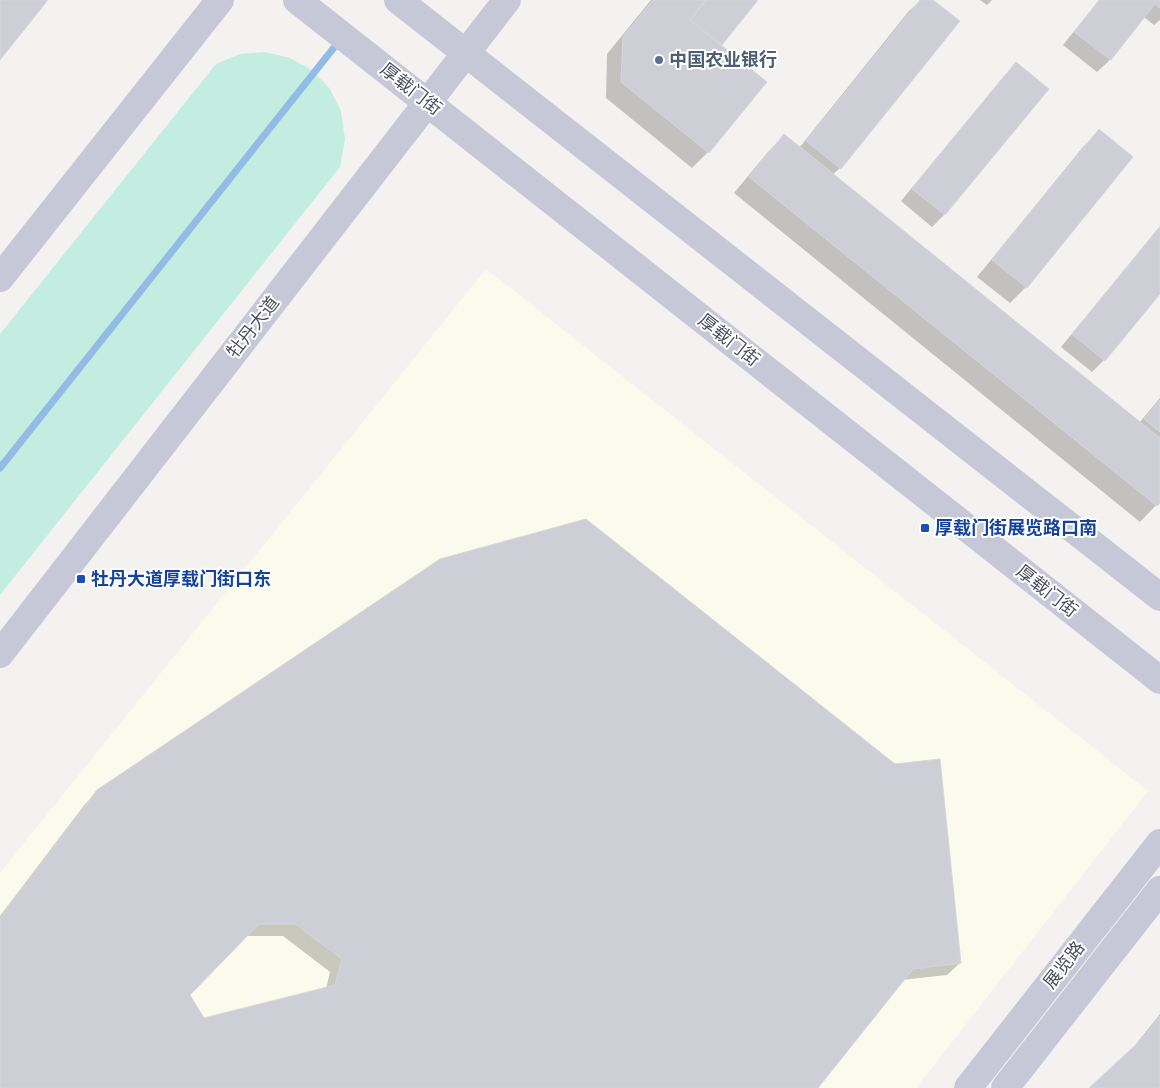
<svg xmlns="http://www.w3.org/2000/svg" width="1160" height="1088" viewBox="0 0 1160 1088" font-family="Figtree,'Noto Sans SC',sans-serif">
  <rect width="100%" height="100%" fill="#f3f2f1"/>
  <path fill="#fbfbed" d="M486,269L1148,791L916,1088H0V873Z"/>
  <path fill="#c4ede1" d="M265,52L290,58L312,70L330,89L341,111L345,139L340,167L0,595V334L216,64L240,54Z"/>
  <path fill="#0003" fill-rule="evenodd" d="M651,0H756L720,45L708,152L692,168L606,98L607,54Z
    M921,0H931L840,168L832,175L1139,423L1160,398V501L1140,522L734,193L768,152L784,136L799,148L909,11Z
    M980,0H992L987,5Z
    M1099,0H1160V20L1154,25L1144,17L1110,60L1097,72L1063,45Z
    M1016,64L1047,89L944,215L932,227L901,201L1004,76Z
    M1099,131L1131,157L1026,287L1010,303L977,277L1083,147Z
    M1160,226V292L1104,360L1092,372L1061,347Z
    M98,791L960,963L947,975L902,980L817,1088H0V916L85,804ZM246,936H283L330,972L326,989L204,1019L188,994Z
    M1160,1014V1088H1091L1129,1053Z"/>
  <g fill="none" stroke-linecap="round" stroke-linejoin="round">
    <path stroke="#94bae6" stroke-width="7" d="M0,468L336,45"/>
  </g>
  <path fill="#cecfd6" stroke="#d6d6dc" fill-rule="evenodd" d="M0,0H48L0,60Z
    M653,0H705L690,20L767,82L709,153L621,82L623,37Z
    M706,0H758L722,45L690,20Z
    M920,0H933L960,21L841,169L806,141Z
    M1100,0H1160V8L1155,4L1111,60L1074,32Z
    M1016,62L1049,89L945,215L912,189Z
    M1099,129L1133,157L1027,288L992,260Z
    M784,134L1160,438V503L1157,506L749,177Z
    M1160,227V294L1105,361L1072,334Z
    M1160,400V432L1144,419Z
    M586,519L895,764L940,759L961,963L913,969L818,1088H0V918L97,790L440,559ZM259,924H295L342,959L335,985L204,1018L190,995Z
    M1160,1016V1088H1089L1141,1040Z"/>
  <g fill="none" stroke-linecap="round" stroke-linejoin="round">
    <path stroke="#c6c8d8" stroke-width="28" d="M297,0L1160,680
      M398,0L1160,597
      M0,278L220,0
      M0,654L507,0
      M968,1088L1160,843
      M1005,1088L1160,890"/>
  </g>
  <circle fill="#5c6f8a" stroke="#fff" stroke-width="2" cx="659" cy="60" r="5"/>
  <g fill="#1a4fb4" stroke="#fff" stroke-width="2">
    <rect x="920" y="523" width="10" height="10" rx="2.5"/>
    <rect x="76" y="574" width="10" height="10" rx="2.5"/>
  </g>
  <g text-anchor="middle" stroke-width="4" stroke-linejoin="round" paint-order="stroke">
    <g font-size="18" font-weight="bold" fill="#4e5e75" stroke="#fff" text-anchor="start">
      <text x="669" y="66">中国农业银行</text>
    </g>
    <g font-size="18" fill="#4a4e5d" stroke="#fff">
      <text transform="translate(411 89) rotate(38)" y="6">厚载门街</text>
      <text transform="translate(253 327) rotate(-52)" y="6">牡丹大道</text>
      <text transform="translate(729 340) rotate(38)" y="6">厚载门街</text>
      <text transform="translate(1047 591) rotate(38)" y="6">厚载门街</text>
      <text transform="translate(1064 965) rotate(-52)" y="6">展览路</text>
    </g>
    <g font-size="18" font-weight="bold" fill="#164399" stroke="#fff" text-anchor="start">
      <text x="935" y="534">厚载门街展览路口南</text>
      <text x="91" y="585">牡丹大道厚载门街口东</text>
    </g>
  </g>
</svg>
